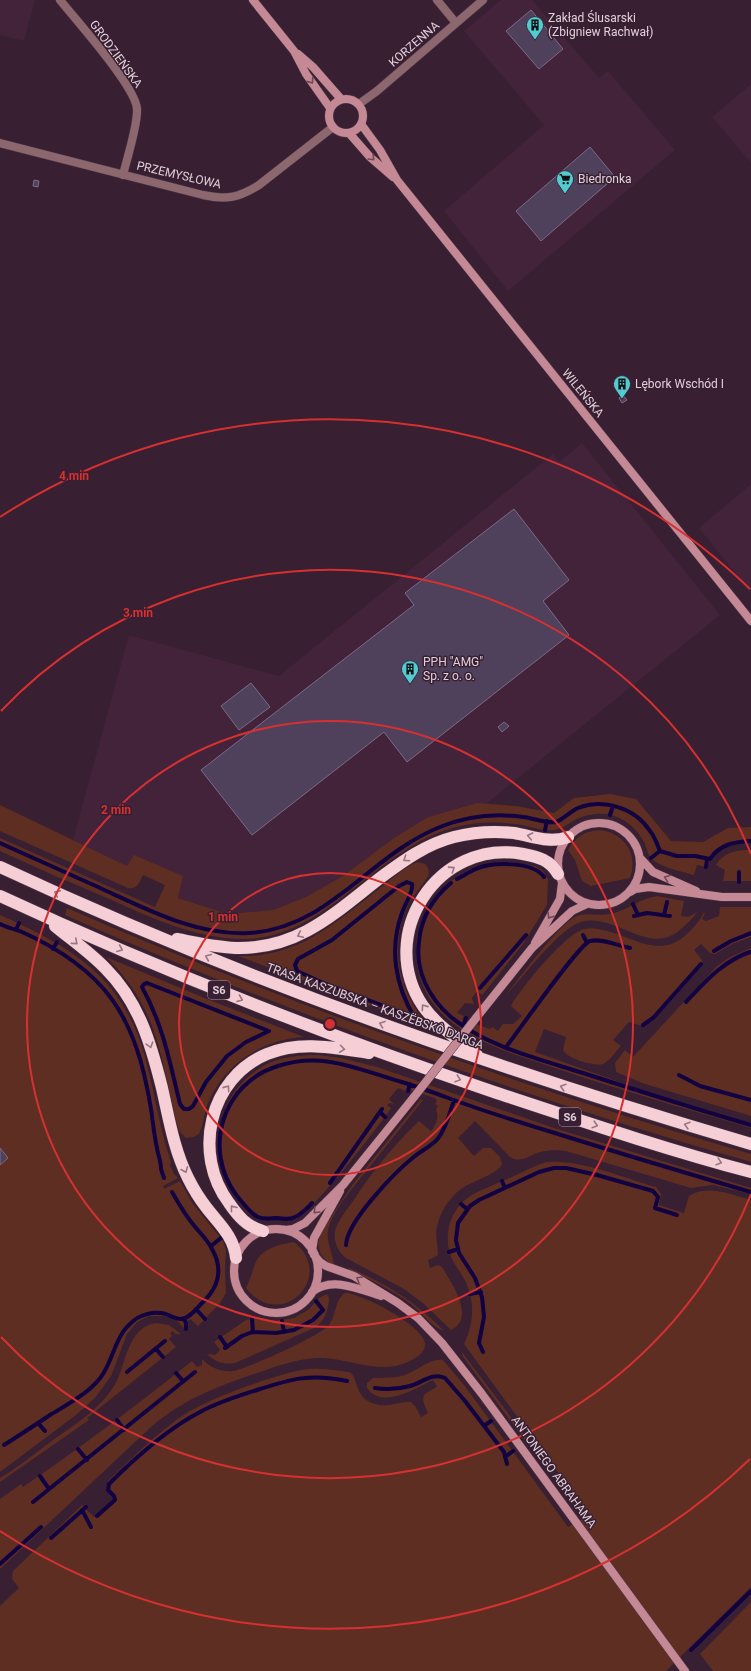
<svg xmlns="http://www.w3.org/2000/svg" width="751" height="1671" viewBox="0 0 751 1671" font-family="Roboto,sans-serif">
  <rect width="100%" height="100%" fill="#381f31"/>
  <path fill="#43233a" d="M0,0H35L24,41L0,35Z
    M501,0H532L599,78L608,71L675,150L508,291L444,211L544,125L464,31Z
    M751,84V163L712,117Z
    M582,443L720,615L486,804L477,803L428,817L394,838L344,875L308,896L273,910L228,914L178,898L183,876L127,866L73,840L129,635L279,676L553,454L559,462Z
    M751,484V593L699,528Z"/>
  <path fill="#5e2e23" d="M610,794L636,799L671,841L703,842L728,828L751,827V843C731,844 712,848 706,870V867L697,865L694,875C683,872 659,867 651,858C648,855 647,849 645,844C638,829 624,817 607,814C596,813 583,815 573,821C565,826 559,831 549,830C540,830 531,827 522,825C502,822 480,821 460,826C376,845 331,938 243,939C195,939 150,917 107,898C71,883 35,867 0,851V838L155,907L165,885L143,875C139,883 137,890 128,888L0,831V805L127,866L134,855L183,876L178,898L228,914L273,910L308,896L344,875L394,838L428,817L477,803L516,806L554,813L574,798Z
    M600,830C624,833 639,854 630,878L591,886L582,881L575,860L568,850C575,837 585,831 600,830Z
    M751,850V881H723L725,870L716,865C724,852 736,850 751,850Z
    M417,862L425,864L428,868L429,874C425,883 414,894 408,905C388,948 399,996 432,1029L238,956C298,958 335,923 379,889C391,880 403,868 417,862Z
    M509,862L535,866L543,871L548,880L547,905L523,944L484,993L482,995L477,991L472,998L474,1004L465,1003L457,1013L464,1016L462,1019L490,1029L492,1027L498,1031L503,1024H513L522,1016L511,1006C521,988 565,934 584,929C592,927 602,930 611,932C638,941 663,957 687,934C694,927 700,921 704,912L705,913L702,919L706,921L719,916L720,907H751V937L732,944L715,954L710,953L701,944L694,950L702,960L701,967L652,1022L642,1026L629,1022L613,1040L621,1046C615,1052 610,1061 603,1064C595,1067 566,1058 563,1050L566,1037L544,1029L535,1052L642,1090L751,1123V1128C700,1113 648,1098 597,1082C577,1075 557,1069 537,1062C488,1046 425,1024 417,964C415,945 417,926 427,909C443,879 476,862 509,862Z
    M657,896L684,901L681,916L688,917L697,912C693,918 688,923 682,928C650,959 616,912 581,922C559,928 523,978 505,996C519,979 559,923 577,916C589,912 602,917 614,913C629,909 641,898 657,896Z
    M67,908C290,1005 518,1086 751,1154V1162C517,1095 287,1013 65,915Z
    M0,915C69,946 121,975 144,1053C154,1089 159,1127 171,1162L170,1165L174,1174L178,1178L163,1186L164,1189L180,1181L193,1204L223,1241L226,1250L225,1269L226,1293L220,1303L198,1326L190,1319L187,1322L186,1330L175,1319L166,1316H149L137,1322L127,1334L111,1376L95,1398L76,1415L0,1472Z
    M751,948V1116L642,1083L616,1072L615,1063L625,1050L633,1057L716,967L730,957Z
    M106,957L207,999L304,1037C264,1039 225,1063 209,1101C204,1111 204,1124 199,1134L194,1137L186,1138L179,1131C160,1062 162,1012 106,957Z
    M318,1055L341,1058L377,1067L557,1129L751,1188V1194L713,1185L691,1188L566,1151C557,1150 549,1150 540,1152C530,1155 521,1164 510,1157L475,1121L458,1138L474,1156L483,1148H491L500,1157L502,1164C500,1173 470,1182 461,1189C449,1198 440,1212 437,1227C435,1236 438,1245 438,1255L435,1257L428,1260L430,1268L438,1265L442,1267C450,1281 477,1318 451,1330L424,1304L404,1289L346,1258C338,1252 333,1241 335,1231C339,1217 352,1204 359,1192C376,1167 397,1142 419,1121L431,1131C437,1123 439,1118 436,1109L438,1106L432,1102L435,1104L437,1101L435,1098L407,1089L405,1091L398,1088L389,1099L394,1104L390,1103L387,1105L391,1108L385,1117C363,1145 341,1175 316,1201C310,1207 305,1215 296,1219C289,1222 283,1220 275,1220C255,1220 248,1215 236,1198C205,1154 216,1091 265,1065C281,1057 299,1055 318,1055Z
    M421,1099L423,1100C405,1123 386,1146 368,1169C356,1184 332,1211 328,1230C326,1243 333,1253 334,1265C320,1259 315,1246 321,1232L353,1184Z
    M547,1162C579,1159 625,1178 656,1187L661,1194L659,1205L684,1213L689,1196C707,1184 732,1195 751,1200V1587L666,1671H0V1606L19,1588L12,1579L13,1571L82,1505L94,1517L113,1499L106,1489L108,1481C129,1461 149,1441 171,1424C197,1404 228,1393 259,1382C275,1377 291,1371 308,1369C321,1368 335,1370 348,1372C359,1374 353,1396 372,1403C387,1409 398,1401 411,1402L415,1406L421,1417L428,1413C420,1396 421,1395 437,1387L433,1380C416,1388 382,1410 367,1388V1383L373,1378C384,1377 394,1379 405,1375C417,1371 430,1358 443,1360L464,1385L568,1527L589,1515L464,1344C474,1323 476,1299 463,1277C460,1271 455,1266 452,1259C442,1236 450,1208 472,1195C482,1189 494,1185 505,1180C519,1174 533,1166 547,1162Z
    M294,1242C337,1276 281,1333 246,1288C250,1280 252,1272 255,1264C261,1249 279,1244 294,1242Z
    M349,1268C386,1283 417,1303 444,1331C432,1327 422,1313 412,1305C393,1290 371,1280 349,1270Z
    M345,1293C362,1293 423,1326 425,1343C426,1353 416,1358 408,1362C380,1375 351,1359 322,1358C300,1358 280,1365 260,1372C219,1386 186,1398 152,1426L0,1569V1499L21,1484L23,1487C81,1447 137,1405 192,1361L197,1367L202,1365V1359C210,1368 221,1372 234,1371C250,1367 320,1336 329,1325C336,1316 335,1299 345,1293Z
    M327,1294L329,1298C328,1311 325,1321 314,1328L235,1363C224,1365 215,1362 207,1354L215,1355L220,1350L214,1342L246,1320L253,1319L275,1321L294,1318L308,1310L319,1298Z
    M156,1323L169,1325L181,1334H175L173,1331L170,1333L172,1336L169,1339L176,1347L87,1418L89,1420L0,1482V1478C16,1469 30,1457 45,1446C69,1428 98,1412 114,1386C127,1365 126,1328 156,1323Z
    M461,1351L532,1445L530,1447L463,1357Z
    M751,1602V1671H713L700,1654Z"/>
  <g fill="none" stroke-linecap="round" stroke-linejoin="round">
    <path stroke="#120142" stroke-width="4" d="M610,815L613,806
      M545,830L547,821
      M0,843C33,858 65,872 98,887C144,908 196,936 249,933C328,929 371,854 440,827C467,816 495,813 523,817C533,818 547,824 556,822C562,820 571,811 578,808C604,798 635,808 650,831C655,837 657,844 660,851L677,856H695L710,859C720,844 734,842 751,841
      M651,858L660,851
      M706,867L707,859
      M457,879C463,876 469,872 476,869C492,862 533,861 544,877
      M407,882L412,884C414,892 404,905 402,913C389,948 395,986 415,1018L321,982L297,971L295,965L298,959L332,940L399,886Z
      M739,882V872
      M451,883C433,898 421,918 419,942C415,971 429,998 451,1017C487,1047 539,1059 583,1073C639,1091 695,1109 751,1125
      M633,904L638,915
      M664,915L667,902
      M634,916L647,913L670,916
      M0,924C6,927 13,929 20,931C107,970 136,1017 151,1109C153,1122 154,1135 157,1148C158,1155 161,1161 161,1169L164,1178
      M16,930L19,923
      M583,935L587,943
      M53,949L57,942
      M714,951L731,941L751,933
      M147,983L269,1031L246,1042L227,1056L206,1082L193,1106L189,1109H184L180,1104C170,1063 163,1025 142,987L144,984Z
      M480,988L526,935
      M686,1002C705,982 723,961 750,952
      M643,1025L653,1018L701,964
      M463,1026L466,1018
      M506,1047C518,1032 578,945 590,941C602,938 618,946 630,948
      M679,1075L700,1086L751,1100
      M408,1091L410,1084
      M380,1112L385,1117
      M502,1181L505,1188
      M330,1183L382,1109
      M312,1203C307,1208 302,1214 295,1217C289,1220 283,1219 277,1218C271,1218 264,1220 258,1217C250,1213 243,1203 237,1196C202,1150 222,1083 278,1066C324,1051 359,1070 402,1082C418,1087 435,1093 451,1099C486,1112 522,1123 558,1134C622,1154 686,1173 751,1192
      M461,1204L467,1209
      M346,1245C347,1221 396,1171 415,1156C422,1150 434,1145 439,1137C447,1126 450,1112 454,1100
      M211,1246L221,1238
      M449,1252L458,1249
      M470,1294L481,1292
      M196,1309L205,1319
      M184,1319L186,1323V1329
      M252,1319L253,1332
      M282,1321L284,1332
      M220,1337L227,1347
      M225,1348L242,1336L252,1332L276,1333L294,1330L313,1320L323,1310L316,1301
      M156,1349L163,1357
      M483,1352L479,1343L484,1317L482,1297L475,1278L459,1253L456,1240L458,1223L470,1206L479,1200L539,1172L554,1168H566L597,1175L653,1191L658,1197L655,1208L677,1215
      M127,1372L165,1341
      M176,1373L183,1381
      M375,1388C387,1390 399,1389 410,1386C422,1383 432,1372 445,1378L465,1401L504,1452L507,1464
      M117,1420L124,1430
      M38,1423L45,1431
      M484,1426L491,1421
      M4,1445C20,1435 35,1425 50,1415C68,1404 88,1394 101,1377C113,1361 115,1337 130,1324C139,1314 154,1311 166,1314C171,1316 176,1319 181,1319C189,1319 196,1309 202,1303C218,1288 224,1270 212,1249C207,1239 198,1231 192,1223C184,1213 178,1202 172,1192
      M78,1449L87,1460
      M505,1457L513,1451
      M40,1476L49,1489
      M33,1502L195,1372
      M82,1510L91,1527
      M97,1516L115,1500L114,1496L108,1490L109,1484C136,1457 167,1429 200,1412C218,1402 238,1396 257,1390C291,1379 311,1373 347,1381
      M51,1538L86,1507
      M0,1564L41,1527
      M691,1650L751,1591"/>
  </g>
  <path fill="#4f405b" stroke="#7c6b89" d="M531,10L563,49L539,69L506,31Z
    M590,147L615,177L541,241L516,211Z
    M34,180L39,181L38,187L33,186Z
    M623,395L627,400L622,403L619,398Z
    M514,509L569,580L543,601L569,635L407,762L384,732L252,835L201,770L414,605L405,593Z
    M251,683L270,707L239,730L221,706Z
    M504,722L509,726L502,732L498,727Z
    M0,1148L8,1158L0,1165Z"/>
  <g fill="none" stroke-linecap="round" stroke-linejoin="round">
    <g stroke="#533b4c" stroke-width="9">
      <path id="minor" d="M60,0C76,20 136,87 137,109C138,125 127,158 123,175
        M437,0L456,23
        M359,104L377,91L483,0
        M0,143L203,195C227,200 238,198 259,185L333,127"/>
    </g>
    <g stroke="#533b4c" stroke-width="9">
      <path id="secondary" d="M253,0L294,51L306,74L330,108
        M298,54L313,67L341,99
        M329 116a17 17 0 1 1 34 0a17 17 0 1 1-34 0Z
        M361,124L380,150L397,180L751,621
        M349,133L370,157L393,177
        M558 864a41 41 0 1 1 82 0a41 41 0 1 1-82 0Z
        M640,858L653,872L696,891
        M630,892L635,889L649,887L722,897H751
        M535,943L560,899L562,883
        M476,1018L532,948L572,911L587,904
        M234 1271a42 42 0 1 1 84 0a42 42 0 1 1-84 0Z
        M286,1230L293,1229L305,1223L343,1185L414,1097
        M312,1251L314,1238L340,1191
        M314,1255L320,1262L326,1266L354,1276L398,1303L418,1318L442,1343L482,1394L685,1671
        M312,1292C332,1276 359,1289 381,1296"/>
    </g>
    <g stroke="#533b4c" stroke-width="13">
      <path id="motorway" d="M0,867C242,980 495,1069 751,1144
        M0,896C161,971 326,1035 494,1092C579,1120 664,1149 751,1172
        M55,926C72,940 91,953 106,969C139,1002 151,1044 162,1088C169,1119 174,1150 188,1178C193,1188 199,1198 206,1207C218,1223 234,1236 236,1258
        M177,939C198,943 219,948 240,948C300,948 336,912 380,878C403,861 426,844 454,837C474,832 494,831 514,833C532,836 550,844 568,837
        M477,1055C459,1040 437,1026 423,1006C375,935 438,838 523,854C539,857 550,860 558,874
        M263,1231C247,1227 238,1216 229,1203C192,1154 209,1078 267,1054C301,1040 335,1048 369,1053"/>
    </g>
    <use href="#minor" stroke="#8c676e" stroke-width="8"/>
    <use href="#secondary" stroke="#c58995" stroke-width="8"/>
    <use href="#motorway" stroke="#f5cfd5" stroke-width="12"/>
    <g stroke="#533b4c" stroke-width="9" stroke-linecap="butt">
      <path id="secondary-bridge" d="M414,1097L476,1018"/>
    </g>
    <use href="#secondary-bridge" stroke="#c58995" stroke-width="8"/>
  </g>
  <defs><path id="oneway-chevron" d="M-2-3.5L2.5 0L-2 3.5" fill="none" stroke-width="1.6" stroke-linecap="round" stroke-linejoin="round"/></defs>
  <g stroke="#704959">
    <use href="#oneway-chevron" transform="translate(311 81) rotate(55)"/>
    <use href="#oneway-chevron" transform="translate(372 158) rotate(46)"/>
    <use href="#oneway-chevron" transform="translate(667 878) rotate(-159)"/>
    <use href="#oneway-chevron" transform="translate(550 916) rotate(122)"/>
    <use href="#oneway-chevron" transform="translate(316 1211) rotate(134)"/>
    <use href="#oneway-chevron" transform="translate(359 1279) rotate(-150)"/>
  </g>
  <g stroke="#967783">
    <use href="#oneway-chevron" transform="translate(530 836) rotate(-169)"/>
    <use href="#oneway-chevron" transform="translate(406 859) rotate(146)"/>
    <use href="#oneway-chevron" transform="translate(452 869) rotate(-33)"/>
    <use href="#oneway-chevron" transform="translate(57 893) rotate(-155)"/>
    <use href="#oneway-chevron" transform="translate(300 935) rotate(155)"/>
    <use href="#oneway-chevron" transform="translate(75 942) rotate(40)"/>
    <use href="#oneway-chevron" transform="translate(120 949) rotate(23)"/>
    <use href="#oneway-chevron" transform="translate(208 957) rotate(-157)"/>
    <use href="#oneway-chevron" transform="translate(240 999) rotate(21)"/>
    <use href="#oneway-chevron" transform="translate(424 1007) rotate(-125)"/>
    <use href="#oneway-chevron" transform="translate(382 1024) rotate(-160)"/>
    <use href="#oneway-chevron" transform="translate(150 1045) rotate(73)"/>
    <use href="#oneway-chevron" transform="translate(342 1049) rotate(8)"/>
    <use href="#oneway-chevron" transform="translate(458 1079) rotate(19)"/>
    <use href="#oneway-chevron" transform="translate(563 1087) rotate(-163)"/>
    <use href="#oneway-chevron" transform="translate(227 1088) rotate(-55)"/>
    <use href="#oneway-chevron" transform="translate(595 1125) rotate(17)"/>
    <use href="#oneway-chevron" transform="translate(687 1125) rotate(-164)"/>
    <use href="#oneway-chevron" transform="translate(719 1162) rotate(16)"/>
    <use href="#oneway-chevron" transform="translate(185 1170) rotate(67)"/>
    <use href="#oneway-chevron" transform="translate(233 1208) rotate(-128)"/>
  </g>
  <g fill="none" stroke="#d63031" stroke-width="2">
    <circle cx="330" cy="1024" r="151"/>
    <circle cx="330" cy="1024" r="303"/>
    <path d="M751 1194A454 454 0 0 1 1 1337M1 711A454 454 0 0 1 751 854"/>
    <path d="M750 1459A605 605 0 0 1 0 1531M0 517A605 605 0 0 1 750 589"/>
  </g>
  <defs>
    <g id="building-pin" transform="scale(0.9)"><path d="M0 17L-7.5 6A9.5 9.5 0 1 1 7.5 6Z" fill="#52ccd0" stroke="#381f31"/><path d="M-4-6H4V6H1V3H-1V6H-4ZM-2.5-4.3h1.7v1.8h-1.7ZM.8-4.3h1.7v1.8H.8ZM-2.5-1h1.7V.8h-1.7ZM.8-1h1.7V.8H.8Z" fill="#111"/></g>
    <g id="supermarket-pin" transform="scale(0.9)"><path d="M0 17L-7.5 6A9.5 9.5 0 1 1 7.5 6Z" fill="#52ccd0" stroke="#381f31"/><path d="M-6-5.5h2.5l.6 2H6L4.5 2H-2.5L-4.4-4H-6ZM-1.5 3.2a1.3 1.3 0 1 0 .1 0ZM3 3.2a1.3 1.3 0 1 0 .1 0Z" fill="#111"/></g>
  </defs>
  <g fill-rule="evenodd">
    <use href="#building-pin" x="535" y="25"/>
    <use href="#supermarket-pin" x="565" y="179"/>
    <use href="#building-pin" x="622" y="384"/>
    <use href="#building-pin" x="410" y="669"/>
  </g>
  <g text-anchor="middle" stroke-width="3" stroke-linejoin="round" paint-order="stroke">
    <g fill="#381f31" stroke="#ae9aa7" stroke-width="1">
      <rect x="208" y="981" width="22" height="18" rx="3"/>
      <rect x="559" y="1108" width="22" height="18" rx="3"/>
    </g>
    <g font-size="11" font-weight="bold" fill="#e0cfda">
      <text x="219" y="994">S6</text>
      <text x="570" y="1121">S6</text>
    </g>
    <g font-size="12" fill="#e0cfda" stroke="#381f31" text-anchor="start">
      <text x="548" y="22">Zakład Ślusarski<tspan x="548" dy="14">(Zbigniew Rachwał)</tspan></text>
      <text x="578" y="183">Biedronka</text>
      <text x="635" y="388">Lębork Wschód I</text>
      <text x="423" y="666">PPH "AMG"<tspan x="423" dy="14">Sp. z o. o.</tspan></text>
    </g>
    <g font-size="12" fill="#e0cfda" stroke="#381f31">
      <text transform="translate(414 44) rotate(-41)" y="4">KORZENNA</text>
      <text transform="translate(116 54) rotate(54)" y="4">GRODZIEŃSKA</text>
      <text transform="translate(179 175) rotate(13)" y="4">PRZEMYSŁOWA</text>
      <text transform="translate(583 393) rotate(51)" y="4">WILEŃSKA</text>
      <text transform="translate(375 1006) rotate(20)" y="4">TRASA KASZUBSKA – KASZËBSKÔ DARGA</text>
      <text transform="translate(554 1472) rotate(54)" y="4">ANTONIEGO ABRAHAMA</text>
    </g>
  </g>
  <circle cx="330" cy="1024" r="6" fill="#d63031" stroke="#381f31" stroke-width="2"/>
  <g font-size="12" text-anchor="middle" font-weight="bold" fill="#d63031" stroke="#381f31" stroke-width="3" stroke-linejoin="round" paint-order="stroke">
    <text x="74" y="480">4 min</text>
    <text x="138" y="617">3 min</text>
    <text x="116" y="814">2 min</text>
    <text x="223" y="921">1 min</text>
  </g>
</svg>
